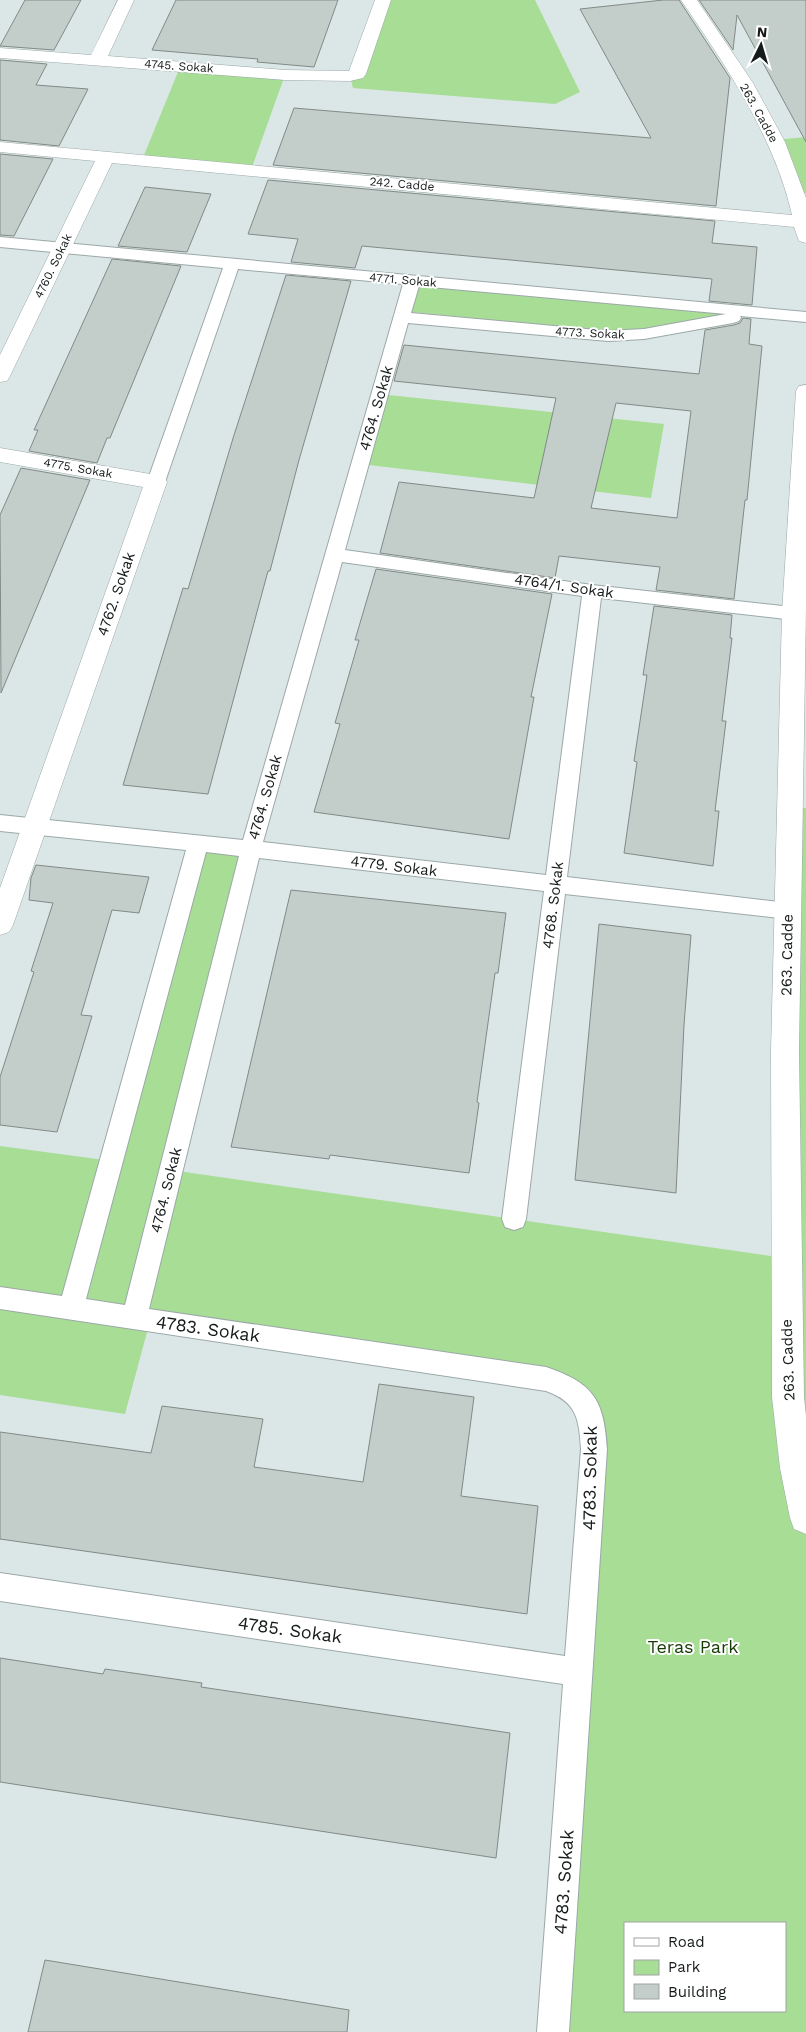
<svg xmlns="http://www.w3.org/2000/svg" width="806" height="2032" viewBox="0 0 806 2032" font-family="'Work Sans',sans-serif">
  <rect width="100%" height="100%" fill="#dbe7e7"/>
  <path fill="#a7dd95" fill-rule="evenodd" d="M383,0H535L580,92L555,104L353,88L350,76Z
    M180,67L285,75L251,170L142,160Z
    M806,137V193L798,196L775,140Z
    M417,286L725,313L727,315L643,330L608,331L411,312Z
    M379,394L664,424L651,498L360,464Z
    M790,807L806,808V2032H553L594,1449L576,1393L150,1321L125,1414L0,1395V1146L112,1161L71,1308L134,1318L171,1170L785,1258ZM625,1923H785V2011H625Z
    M203,850L243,854L130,1308L81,1301Z"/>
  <path fill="#c3cdc9" stroke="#818a86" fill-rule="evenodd" d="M25,0H81L54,50L0,46Z
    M176,0H338L314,67L257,62L258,59L152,50Z
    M663,0H679L730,78L716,206L273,165L294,108L651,138L580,9Z
    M699,0H806V142L737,15L733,50Z
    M0,60L47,64L36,85L88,89L59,146L0,140Z
    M0,154L53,159L14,236L0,235Z
    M268,180L715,221L712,243L757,247L752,305L709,301L712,279L362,246L355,268L291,262L298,239L248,234Z
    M145,187L211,194L187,252L118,246Z
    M112,259L181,266L110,438H107L97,463L29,451L38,430H34Z
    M286,275L351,281L299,460L270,571H268L208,794L123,785L183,588L188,589L234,435Z
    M743,318L751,319L749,344L762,346L747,500H745L734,599L656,590L660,567L559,556L555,578L380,553L399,482L534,498L556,398L394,381L404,345L699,374L705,330L734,325L740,323ZM616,403L691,411L677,518L591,508Z
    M21,468L90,480L1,693L0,515Z
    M376,569L552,594L531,697H534L509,839L314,812L340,724L335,723L359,640H355Z
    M654,606L732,615L730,638H732L722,721H726L715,811H719L713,866L624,853L637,762L634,761L647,675H643Z
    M36,865L149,877L139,913L112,910L81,1015L92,1016L57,1132L0,1125V1077L34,972L31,971L53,903L29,900L31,878Z
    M291,890L506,913L498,973H495L477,1102L479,1103L469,1173L330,1155L329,1159L231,1147Z
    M599,924L691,935L684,1025L676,1193L575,1180Z
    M379,1384L474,1397L461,1496L538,1506L527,1614L0,1539V1432L151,1453L162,1406L263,1419L254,1467L363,1482Z
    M0,1658L103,1674L105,1669L202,1683L201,1687L510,1733L496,1858L0,1782Z
    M45,1960L349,2010L347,2032H28Z"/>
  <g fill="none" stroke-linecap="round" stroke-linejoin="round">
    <g stroke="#9ca8a8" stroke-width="2">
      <path id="lane" d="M0,237L806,312V322L740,316L741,318L739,321L733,323L644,339L608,341L408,323L345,550L592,585L801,608L803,613L801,618L794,620L601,598L567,877L788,903L796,905L799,911L796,917L788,919L565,894L526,1219L523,1227L514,1230L505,1227L502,1219L544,891L259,858L149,1309L546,1367C593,1383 604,1399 607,1449L569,2032H537L563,1684L0,1601V1573L565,1656L581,1449C579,1419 577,1402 546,1391L0,1309V1287L62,1296L186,850L0,831V815L243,840L403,284L238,269L165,482L162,486L156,488L150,486L147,482L223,268L0,247ZM419,286L726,314L644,329L608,331L411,313ZM342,562L582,596L546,875L263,842ZM206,852L239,856L125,1305L86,1299Z"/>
    </g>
    <g stroke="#9ca8a8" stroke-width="1">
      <path id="street" d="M118,0H134L108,56L285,70L349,71L375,0H391L366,74L363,78L350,81L285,80L0,58V48L91,55Z
        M681,0H697L753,83L785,142L806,198V243L799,241L794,227L112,163L10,376L7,381L0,382V355L95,161L0,152V142L792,215C774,136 726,66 681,0Z
        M806,385V605L799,1051L804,1397L806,1416V1534L794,1529L790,1518L780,1468L772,1397L771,1051L782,613L796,391L799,386Z
        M0,448L156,475L164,477L167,482L13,925L9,932L0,935V888L143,487L0,462Z"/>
    </g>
    <use href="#lane" fill="#fff" fill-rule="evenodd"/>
    <use href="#street" fill="#fff" fill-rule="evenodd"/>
  </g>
  <g text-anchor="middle" stroke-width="4" stroke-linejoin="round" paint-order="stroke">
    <g font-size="12" fill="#151a1a" stroke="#fff">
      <text transform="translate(179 66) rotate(4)" y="4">4745. Sokak</text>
      <text transform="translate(759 113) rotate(61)" y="4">263. Cadde</text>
      <text transform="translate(402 184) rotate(5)" y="4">242. Cadde</text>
      <text transform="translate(53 266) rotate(-64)" y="4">4760. Sokak</text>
      <text transform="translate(403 280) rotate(5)" y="4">4771. Sokak</text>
      <text transform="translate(590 333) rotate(3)" y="4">4773. Sokak</text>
      <text transform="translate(78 468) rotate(10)" y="4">4775. Sokak</text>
    </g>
    <g font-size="15" fill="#151a1a" stroke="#fff">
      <text transform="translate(376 408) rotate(-74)" y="5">4764. Sokak</text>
      <text transform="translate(564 586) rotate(8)" y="5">4764/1. Sokak</text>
      <text transform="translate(116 594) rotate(-71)" y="5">4762. Sokak</text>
      <text transform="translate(265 797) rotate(-74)" y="5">4764. Sokak</text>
      <text transform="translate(394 866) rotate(7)" y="5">4779. Sokak</text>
      <text transform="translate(553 905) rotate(-83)" y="5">4768. Sokak</text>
      <text transform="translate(787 955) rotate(-89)" y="5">263. Cadde</text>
      <text transform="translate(166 1190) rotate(-76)" y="5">4764. Sokak</text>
      <text transform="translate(788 1360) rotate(-92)" y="5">263. Cadde</text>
    </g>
    <g font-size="18" fill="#151a1a" stroke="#fff">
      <text transform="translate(208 1329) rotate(8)" y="6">4783. Sokak</text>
      <text transform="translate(590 1478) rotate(-89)" y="6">4783. Sokak</text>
      <text transform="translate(290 1630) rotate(8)" y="6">4785. Sokak</text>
      <text transform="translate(564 1882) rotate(-86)" y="6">4783. Sokak</text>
    </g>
    <g font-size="18" fill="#163b04" stroke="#fff">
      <text x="693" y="1653">Teras Park</text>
    </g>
  </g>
  <rect x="624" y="1922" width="162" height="90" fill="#ffffff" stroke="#a1a3a3"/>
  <rect x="634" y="1938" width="25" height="8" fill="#ffffff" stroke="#a1a3a3"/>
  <text x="668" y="1947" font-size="15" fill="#151a1a">Road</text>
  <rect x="634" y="1960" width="25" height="15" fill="#a7dd95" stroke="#a1a3a3"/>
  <text x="668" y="1972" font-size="15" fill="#151a1a">Park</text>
  <rect x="634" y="1984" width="25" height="15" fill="#c3cdc9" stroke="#a1a3a3"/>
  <text x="668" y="1997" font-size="15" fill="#151a1a">Building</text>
  <g transform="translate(761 45) rotate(5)" stroke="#ffffff" stroke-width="4" paint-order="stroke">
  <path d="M0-4L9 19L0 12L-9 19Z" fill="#151a1a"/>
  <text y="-8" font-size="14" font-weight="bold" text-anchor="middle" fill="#151a1a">N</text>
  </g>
</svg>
